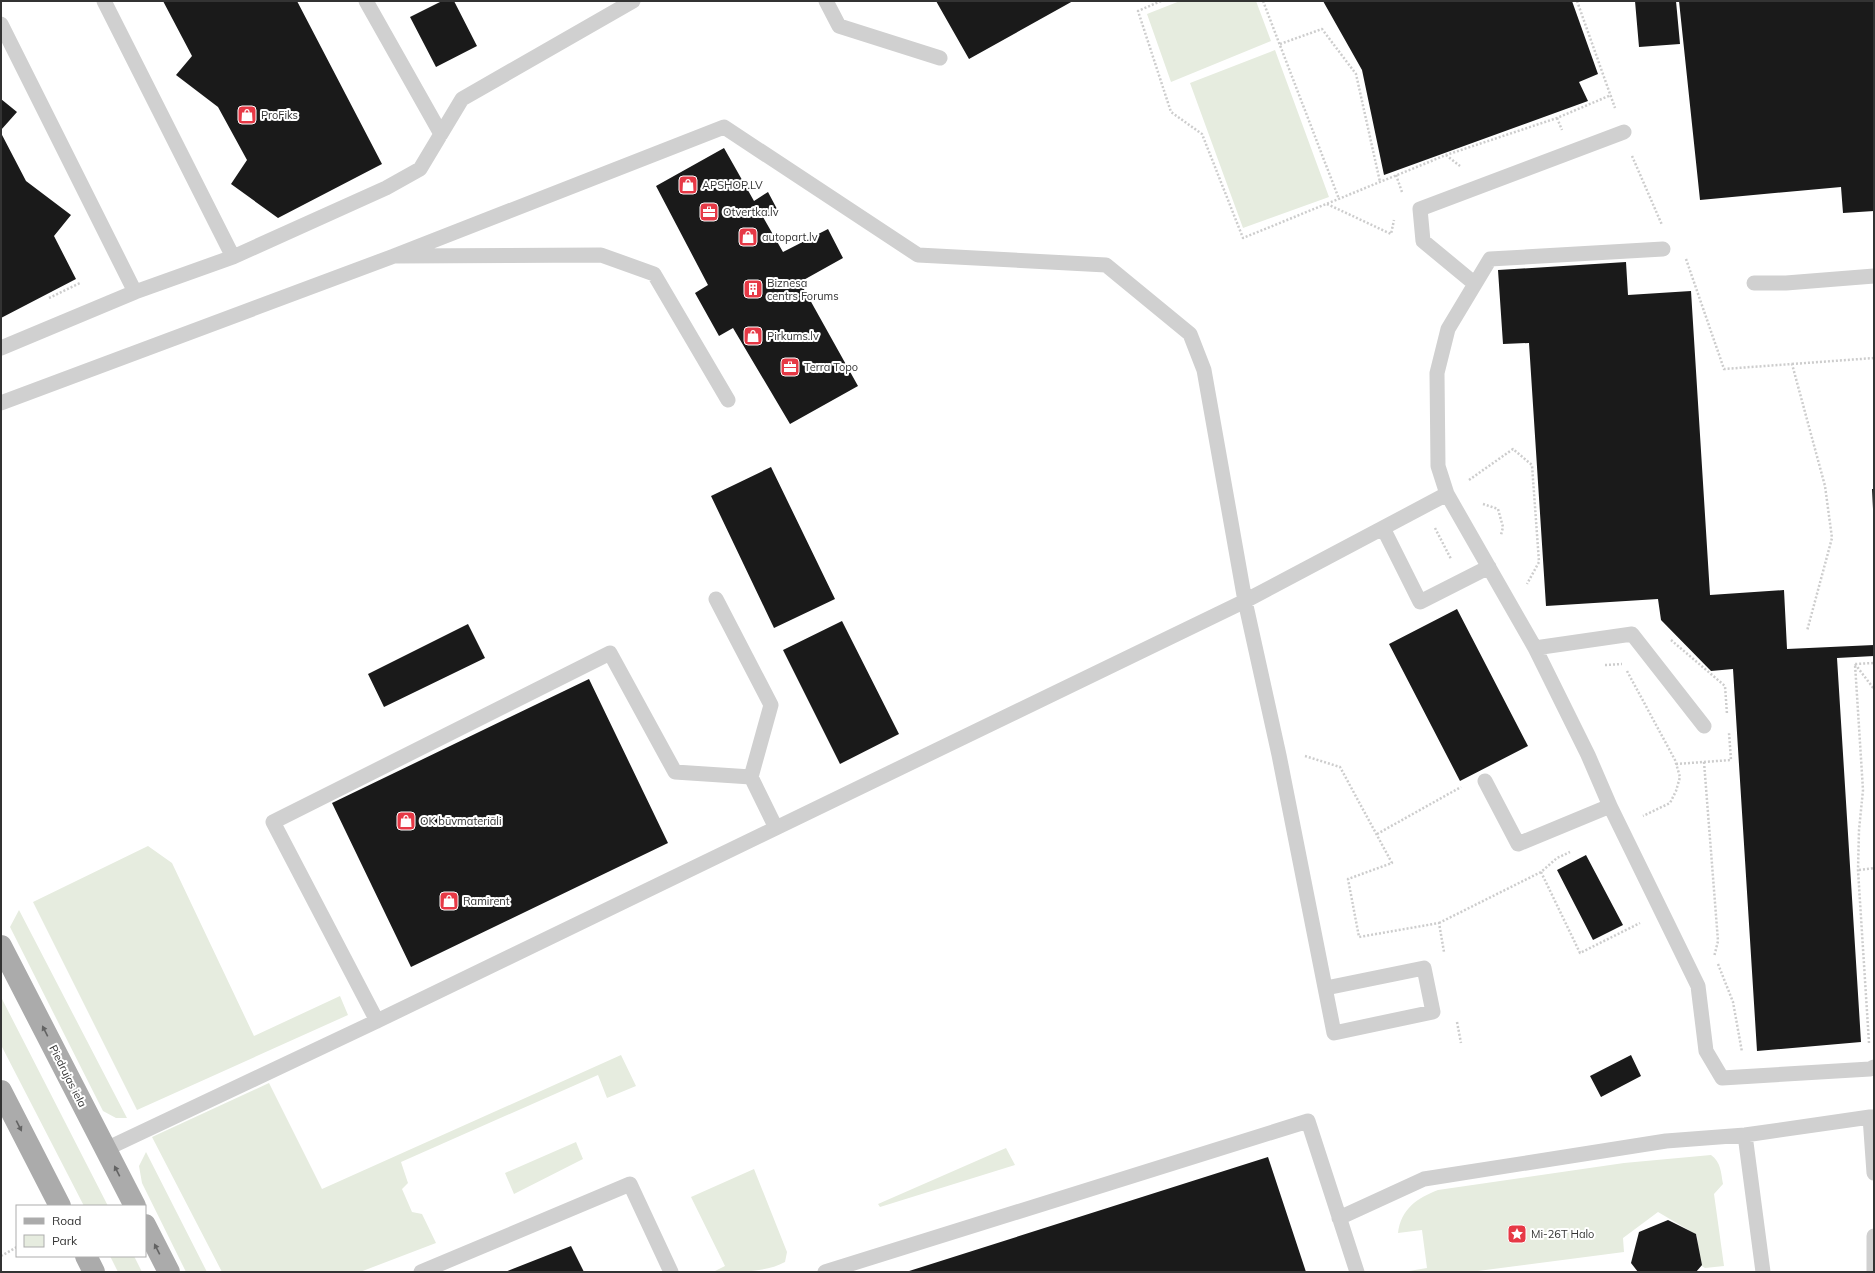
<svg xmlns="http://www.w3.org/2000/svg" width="1875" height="1273" viewBox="0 0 1875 1273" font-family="Mulish,sans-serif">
  <rect width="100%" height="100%" fill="#fff"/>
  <path fill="#e6ecdf" d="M1180,1H1256L1271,41L1171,82L1147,14Z
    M1275,50L1329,197L1243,228L1190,83Z
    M148,846L172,863L254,1036L340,996L348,1015L137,1110L33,902Z
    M19,910L127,1118H116L103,1111L10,927Z
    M1,997L108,1206H84L1,1045Z
    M621,1055L636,1086L607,1098L598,1075L401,1162L408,1183L402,1189L412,1212L422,1214L436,1243L360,1272H222L152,1137L269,1083L322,1189Z
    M576,1142L583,1159L514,1194L505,1173Z
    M1006,1148L1015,1165L880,1207L878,1204Z
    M146,1152L207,1272H186L142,1183L139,1166Z
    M1711,1155C1721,1162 1721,1173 1723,1184L1714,1194L1724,1266L1705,1268L1700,1265L1697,1235L1658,1212L1623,1238L1624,1252L1470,1272H1403L1427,1268L1422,1230L1398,1233C1401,1209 1417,1198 1438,1190L1624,1163Z
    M754,1169L787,1252L785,1262C765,1273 737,1272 713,1272L725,1266L691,1197Z
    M110,1256H134L142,1272H118Z"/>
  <path fill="#1a1a1a" d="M163,1H297L382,164L278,218L231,184L247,160L218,107L176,75L192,56Z
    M442,1H454L477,46L436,67L410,17Z
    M936,1H1073L969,59Z
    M1323,1H1572L1598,74L1579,82L1588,101L1384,175L1362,70Z
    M1635,1H1676L1680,44L1639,47Z
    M1679,1H1874V211L1843,213L1841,187L1700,200Z
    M1,99L17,112L1,130Z
    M1,133L26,181L71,215L54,236L76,279L1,318Z
    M724,148L754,201L768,192L777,209L763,217L783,252L828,229L843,258L800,282L858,386L790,424L733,328L719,336L695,293L708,285L656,186Z
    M1626,262L1628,295L1691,291L1710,595L1784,590L1787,649L1874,645V656L1837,658L1861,1042L1757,1051L1733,669L1711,671L1661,620L1658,599L1546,606L1529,343L1503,344L1498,270Z
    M771,467L835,599L774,628L711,496Z
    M1872,489H1874V509H1873Z
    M1457,609L1528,746L1460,781L1389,644Z
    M842,621L899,734L840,764L783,650Z
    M468,624L485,658L384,707L368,674Z
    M589,679L668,843L411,967L332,803Z
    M1586,855L1623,925L1593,940L1557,870Z
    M1631,1055L1641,1076L1601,1097L1590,1076Z
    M1268,1157L1306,1272H906Z
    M1668,1220L1696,1234L1702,1265L1696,1272H1638L1631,1263L1639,1232Z
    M571,1246L584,1272H505Z"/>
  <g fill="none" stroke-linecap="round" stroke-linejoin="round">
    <path stroke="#cdcdcd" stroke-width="2.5" stroke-dasharray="2 2" stroke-linecap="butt" d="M1161,1L1138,11L1171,112L1202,134L1243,238L1446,155L1557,118L1611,95
      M1263,1L1339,199
      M1577,1L1615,108
      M1280,44L1322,29L1356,74L1380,182
      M1557,118L1562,130
      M1446,155L1460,166
      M1632,156L1662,225
      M1396,175L1402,192
      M1327,204L1391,234L1394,220
      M1686,259L1724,369L1792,364L1825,486L1832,538L1807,631
      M49,298L80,283
      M1792,364L1874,358
      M1469,480L1513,449L1532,465L1539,562L1527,584
      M1483,504L1498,509L1503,527L1501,535
      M1435,528L1451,559
      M1671,640L1725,686L1727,714
      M1855,664L1874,689
      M1605,665L1622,664
      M1627,671L1675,760L1680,777L1676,791L1670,803L1643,816
      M1305,756L1340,767L1392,863L1348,879L1359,937L1439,923L1444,952
      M1704,762L1718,941L1714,957
      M1676,764L1731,760L1729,733
      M1377,834L1461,787
      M1859,870L1874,868
      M1541,872L1580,953L1640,923
      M1439,923L1541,872L1557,858L1570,852
      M1718,964L1733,1002L1742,1052
      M1457,1022L1461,1043
      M1869,1043L1858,870L1859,830L1863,790L1855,664L1874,663
      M1,1256L17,1247"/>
    <path stroke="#d0d0d0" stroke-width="15" d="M104,1L233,257
      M366,1L441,134
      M826,1L839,26L940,58
      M1,24L135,292
      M394,256L724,127L918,255L1106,265L1190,334L1204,370L1245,601L1279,755L1334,1033L1433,1012L1424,968L1326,988
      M1754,283H1786L1874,276
      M1475,284L1423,241L1420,209L1624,132
      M1,348L135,292L233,257L386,188L420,169L462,99L633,1
      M1,403L394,256L601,255L654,274L728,400
      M1447,494L1438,466L1437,373L1448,329L1490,259L1663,249
      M1383,528L1420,602L1489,567
      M716,599L771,705L751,777L776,828
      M1535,648L1588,755L1610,806
      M1485,781L1518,844L1610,806L1698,986L1706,1051L1722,1078L1870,1069L1874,1067
      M377,1021L273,822L610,653L675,772L751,777
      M1874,1117H1870L1874,1173
      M1745,1135L1763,1272
      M106,1149L377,1021L1245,601L1447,494L1535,648L1632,634L1704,726
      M1339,1218L1424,1179L1666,1141L1745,1135L1870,1117
      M421,1272L630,1184L671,1272
      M825,1272L1308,1121L1357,1272
      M1874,1272V1236"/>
    <path stroke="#ababab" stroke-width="22" d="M1,946L135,1206
      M1,1091L60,1206
      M145,1225L169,1272
      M86,1256L94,1272"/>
  </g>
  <defs><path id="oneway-solid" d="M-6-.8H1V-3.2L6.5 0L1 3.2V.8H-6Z"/></defs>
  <g fill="#636363">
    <use href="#oneway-solid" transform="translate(45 1031) rotate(-117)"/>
    <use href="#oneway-solid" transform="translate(19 1126) rotate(63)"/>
    <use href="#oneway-solid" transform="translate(117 1171) rotate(-117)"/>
    <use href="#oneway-solid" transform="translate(157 1249) rotate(-117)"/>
  </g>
  <defs>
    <g id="shop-square" transform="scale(1)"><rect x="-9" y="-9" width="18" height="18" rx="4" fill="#e63946" stroke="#fff"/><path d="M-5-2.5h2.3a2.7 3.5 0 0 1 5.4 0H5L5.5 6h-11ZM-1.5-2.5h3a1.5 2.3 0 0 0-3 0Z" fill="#fff"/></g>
    <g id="office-square" transform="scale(1)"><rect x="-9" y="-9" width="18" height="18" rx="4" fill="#e63946" stroke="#fff"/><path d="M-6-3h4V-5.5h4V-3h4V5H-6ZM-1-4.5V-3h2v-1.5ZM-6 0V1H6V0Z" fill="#fff"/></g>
    <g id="building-square" transform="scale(1)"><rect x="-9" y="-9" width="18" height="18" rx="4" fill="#e63946" stroke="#fff"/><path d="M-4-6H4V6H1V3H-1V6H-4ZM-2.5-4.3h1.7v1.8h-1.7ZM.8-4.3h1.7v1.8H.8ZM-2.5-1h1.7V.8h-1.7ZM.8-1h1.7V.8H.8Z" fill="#fff"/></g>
    <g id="sight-square" transform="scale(1)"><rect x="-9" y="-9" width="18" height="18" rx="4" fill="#e63946" stroke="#fff"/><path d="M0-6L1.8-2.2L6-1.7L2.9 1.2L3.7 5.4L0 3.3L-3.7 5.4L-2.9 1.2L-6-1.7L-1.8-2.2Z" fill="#fff"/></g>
  </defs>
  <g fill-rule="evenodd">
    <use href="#shop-square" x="247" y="115"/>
    <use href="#shop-square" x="688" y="185"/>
    <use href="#office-square" x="709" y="212"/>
    <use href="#shop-square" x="748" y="237"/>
    <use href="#building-square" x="753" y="289"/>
    <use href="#shop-square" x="753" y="336"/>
    <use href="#office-square" x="790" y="367"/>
    <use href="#shop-square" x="406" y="821"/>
    <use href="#shop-square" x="449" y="901"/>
    <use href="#sight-square" x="1517" y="1234"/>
  </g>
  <g text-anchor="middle" stroke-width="4" stroke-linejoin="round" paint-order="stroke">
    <g font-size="11" fill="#333" stroke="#fff" text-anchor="start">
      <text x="261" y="119">ProFiks</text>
      <text x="702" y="189">APSHOP.LV</text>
      <text x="723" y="216">Otvertka.lv</text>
      <text x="762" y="241">autopart.lv</text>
      <text x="767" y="287">Biznesa<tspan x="767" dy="13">centrs Forums</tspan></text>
      <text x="767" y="340">Pirkums.lv</text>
      <text x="804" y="371">Terra Topo</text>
      <text x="420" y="825">OK būvmateriāli</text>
      <text x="463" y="905">Ramirent</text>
      <text x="1531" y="1238">Mi-26T Halo</text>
    </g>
    <g font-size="11" fill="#333" stroke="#fff">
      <text transform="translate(68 1076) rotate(63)" y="4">Piedrujas iela</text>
    </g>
  </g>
  <rect width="1875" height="1273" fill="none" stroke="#333333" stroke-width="4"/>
  <rect x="16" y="1205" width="130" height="52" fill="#ffffff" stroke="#adadad"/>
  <rect x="24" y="1218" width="20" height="6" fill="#ababab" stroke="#adadad"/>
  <text x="52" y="1225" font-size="12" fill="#333333">Road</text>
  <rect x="24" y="1235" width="20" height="12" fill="#e6ecdf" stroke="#adadad"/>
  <text x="52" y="1245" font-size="12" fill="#333333">Park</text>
</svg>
